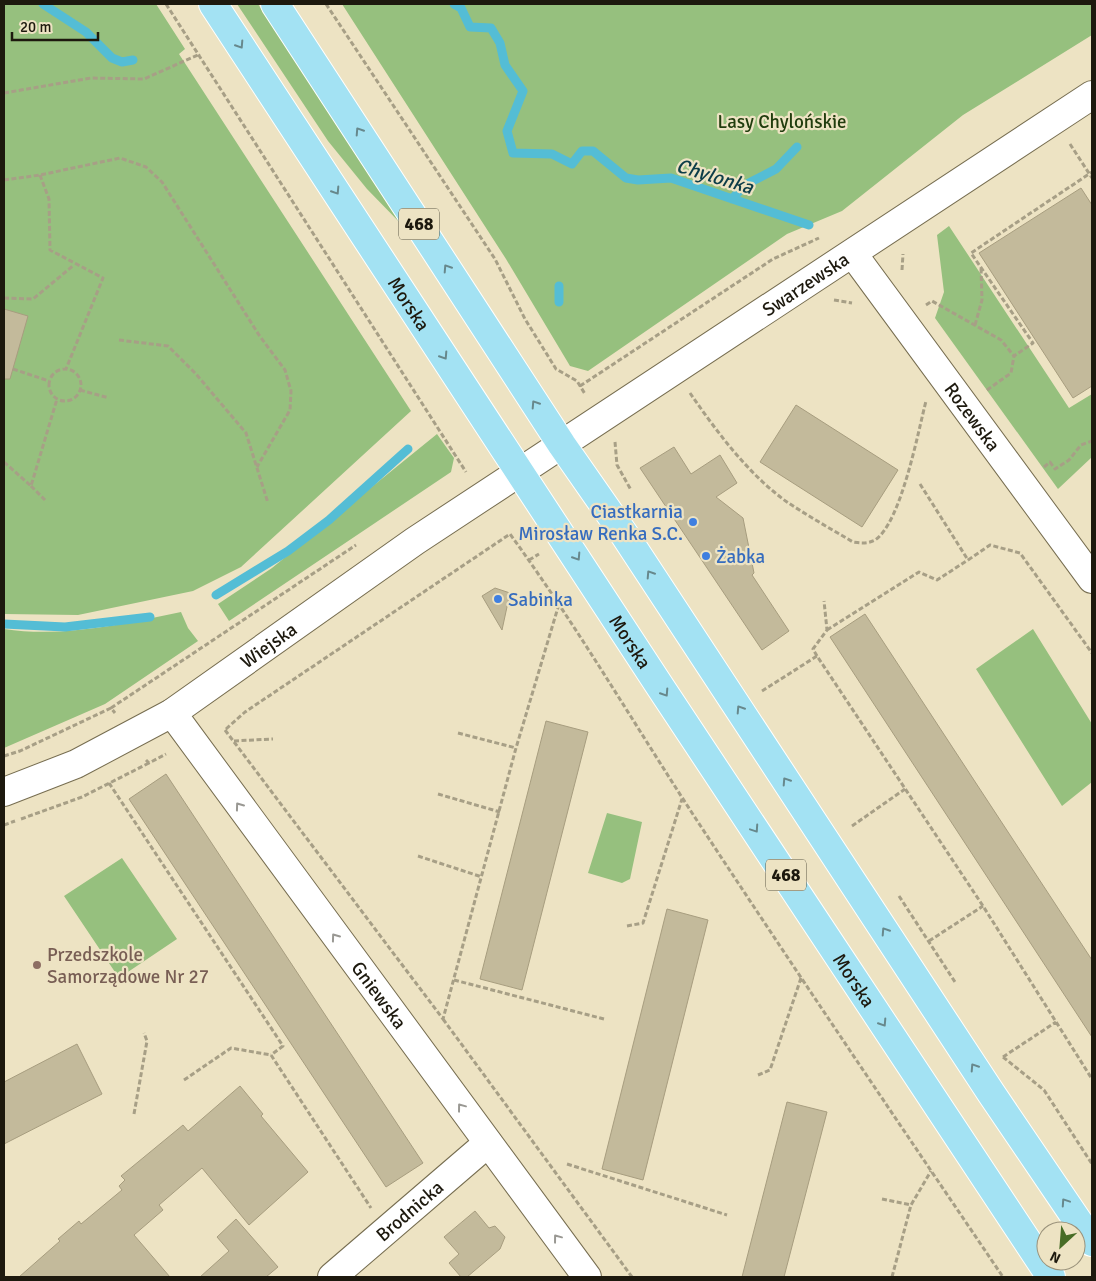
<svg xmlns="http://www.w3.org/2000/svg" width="1096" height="1281" viewBox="0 0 1096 1281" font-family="Signika,sans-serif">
  <rect width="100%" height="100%" fill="#ede3c3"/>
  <path fill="#96c07e" d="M4,4H156L185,49L179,54L411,411L241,567L193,591L78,615L4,614Z
    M237,4H258L405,228L367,189L328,141Z
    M342,4H1092V35L963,115L842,211L787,234L588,371L570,366L506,259Z
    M949,226L1069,408L1092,394V457L1058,489L935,318L944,292L937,235Z
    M437,434L454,458L451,472L229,621L218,604L272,568Z
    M181,612L188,628L198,641L105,704L4,748V629C62,638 124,624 181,612Z
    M1033,629L1092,724V782L1062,806L976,669Z
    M607,813L642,822L630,879L622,883L588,873Z
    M122,858L177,939L119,978L64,896Z"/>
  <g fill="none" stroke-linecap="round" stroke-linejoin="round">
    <path stroke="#54bdd5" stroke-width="9" d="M43,4L86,32L112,58L122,62L133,60
      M454,4L461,8L470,27L491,28L500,43L505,65L523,91L507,131L513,153L552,154L572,164L582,151H593L626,178L638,180L671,178L809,225
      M732,199L745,185L776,169L797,147
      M559,302V286
      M216,595L288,551L329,520L408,449
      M4,624L65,627L150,617"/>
  </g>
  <path fill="#c3ba9b" stroke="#a79d7f" d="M1081,188L1092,205V386L1073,398L979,253Z
    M4,309L28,316L10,379H4Z
    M796,405L898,470L862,527L760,462Z
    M674,447L691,474L720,455L737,483L716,497L743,518L754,573L752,575L789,631L762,650L640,468Z
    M495,588L510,593L502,630L482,596Z
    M865,614L1092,960V1037L830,637Z
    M546,721L588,732L522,990L480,979Z
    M166,774L423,1163L386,1187L129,799Z
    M667,909L708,920L643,1180L602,1169Z
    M77,1044L102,1094L4,1144V1082Z
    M240,1086L263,1114L261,1116L308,1172L249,1225L202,1168L159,1205L163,1210L134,1235L170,1277H19L60,1241L58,1239L79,1221L81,1224L122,1190L119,1186L125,1180L121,1176L183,1125L188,1131Z
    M787,1102L827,1112L784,1277H742Z
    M475,1211L489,1228L495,1226L505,1237L500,1249L467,1277H461L449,1263L459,1254L444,1237Z
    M236,1219L278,1267L266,1277H200L229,1251L217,1237Z"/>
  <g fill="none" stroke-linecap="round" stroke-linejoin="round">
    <g stroke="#766d50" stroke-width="30">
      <g id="street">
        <path id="s1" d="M853,254L1092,579"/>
        <path id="s2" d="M172,713L587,1277"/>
        <path id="s3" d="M4,792L76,764L172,713L415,541L1092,95"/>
        <path id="s4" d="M332,1277L488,1143"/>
      </g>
    </g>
    <g stroke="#fff" stroke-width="30">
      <g id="primary">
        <path id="s5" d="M213,4L661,688L1051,1277"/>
        <path d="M275,4L562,445L624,534L991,1093L1092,1242"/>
      </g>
    </g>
    <path stroke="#a79f86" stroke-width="3" stroke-dasharray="5 2.5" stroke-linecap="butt" d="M166,4L466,472
      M326,4L495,259L525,319L556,369L577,381L585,394
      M4,93L91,78L144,79L200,54
      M1070,144L1092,178
      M40,175L49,199L50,250L103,278L66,369
      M4,180L40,175L120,158L146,167L162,182L259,335L285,370L291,391L290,410L257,467
      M902,270L903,254
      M4,298L33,299L74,265
      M834,300L852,303
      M926,305L932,301L1001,340L1014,356L1033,343L971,253L1092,172
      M975,325L982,300L981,268
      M119,340L168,346L196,374L246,433L268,503
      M13,369L49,381
      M49 385a16 16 0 1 1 32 0a16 16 0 1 1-32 0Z
      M580,386L773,259L819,238
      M80,390L109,398
      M987,390L1011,373L1014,356
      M690,393C717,432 748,474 787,502C808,516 831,529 853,542C861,543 867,544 875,540C901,523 918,432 926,401
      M615,442L617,465L631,490
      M4,462L31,486L57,399
      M1044,467L1050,462L1055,469L1069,460L1081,445L1092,441
      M920,484L968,560L990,545L1020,553L1092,653
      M31,486L45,500
      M529,560L539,554
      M827,630L919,572L937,580L968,560
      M817,656L813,649L827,630L824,601
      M762,691L817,656L983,906L1092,1079
      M111,708L356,545
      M226,729L245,712L510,534C577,626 634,724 696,819C797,973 900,1125 1003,1277
      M225,730L443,1019L516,748L559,604
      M458,733L516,748
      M234,741L273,739
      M4,756L20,751L111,708L115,713
      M146,760L149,763L166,754
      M109,783L283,1046L271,1055
      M438,794L500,812
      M21,819L82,797L149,763
      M4,825L15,821
      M852,826L905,789
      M418,856L482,877
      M899,896L955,982
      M627,926L643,923L682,799
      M929,941L983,906
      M454,980L604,1019
      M443,1019L632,1277
      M1003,1057L1044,1090L1092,1164
      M1003,1057L1056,1022
      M758,1075L770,1070L801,978
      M184,1080L231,1048L271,1055L371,1208
      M134,1114L147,1041L144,1033
      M567,1164L727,1215
      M882,1199L911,1205L931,1171
      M892,1277L911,1205"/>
    <use href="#street" stroke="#fff" stroke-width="28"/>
    <use href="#primary" stroke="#a3e2f3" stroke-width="28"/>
  </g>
  <defs><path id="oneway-chevron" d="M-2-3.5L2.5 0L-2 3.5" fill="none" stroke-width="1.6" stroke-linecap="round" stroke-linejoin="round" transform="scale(1.25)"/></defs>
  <g stroke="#67888c">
    <use href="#oneway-chevron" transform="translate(240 45) rotate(57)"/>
    <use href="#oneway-chevron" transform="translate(359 131) rotate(-123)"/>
    <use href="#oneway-chevron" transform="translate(336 191) rotate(57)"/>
    <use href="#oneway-chevron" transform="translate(447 268) rotate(-123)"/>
    <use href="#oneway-chevron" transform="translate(444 356) rotate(57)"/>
    <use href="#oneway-chevron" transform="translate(535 404) rotate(-123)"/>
    <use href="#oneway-chevron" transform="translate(577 557) rotate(57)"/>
    <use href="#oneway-chevron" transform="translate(650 574) rotate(-123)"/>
    <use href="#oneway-chevron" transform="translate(665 693) rotate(57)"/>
    <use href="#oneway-chevron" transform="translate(740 709) rotate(-123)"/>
    <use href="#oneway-chevron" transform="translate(786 781) rotate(-123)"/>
    <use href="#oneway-chevron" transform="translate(755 829) rotate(56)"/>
    <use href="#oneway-chevron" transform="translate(885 931) rotate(-123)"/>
    <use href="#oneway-chevron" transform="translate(883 1023) rotate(57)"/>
    <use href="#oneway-chevron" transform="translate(974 1067) rotate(-123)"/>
    <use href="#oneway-chevron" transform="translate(1065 1202) rotate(-124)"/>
  </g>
  <g stroke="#999893">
    <use href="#oneway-chevron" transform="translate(239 806) rotate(-126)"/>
    <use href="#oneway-chevron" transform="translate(335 937) rotate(-126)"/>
    <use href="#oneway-chevron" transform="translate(461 1107) rotate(-127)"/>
    <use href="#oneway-chevron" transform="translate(557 1238) rotate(-127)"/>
  </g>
  <g fill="#3f7fe0" stroke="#ede3c3" stroke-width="2">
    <circle cx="693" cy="522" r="5"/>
    <circle cx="706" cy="556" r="5"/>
    <circle cx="498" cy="599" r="5"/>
  </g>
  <circle fill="#8d6e63" stroke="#ede3c3" stroke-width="2" cx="37" cy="965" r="5"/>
  <g text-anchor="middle" stroke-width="4.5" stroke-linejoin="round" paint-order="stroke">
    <g fill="#ede3c3" stroke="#5b5644" stroke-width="1">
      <rect x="399" y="208.5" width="40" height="31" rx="4"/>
      <rect x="766" y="859.5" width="40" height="31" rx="4"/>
    </g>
    <g font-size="18" font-weight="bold" fill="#1d190e">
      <text x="419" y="230">468</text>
      <text x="786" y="881">468</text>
    </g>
    <g font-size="19" fill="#213d0e" stroke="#ede3c3">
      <text x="782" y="128">Lasy Chylońskie</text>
    </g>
    <g font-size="19" fill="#1d190e" stroke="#ede3c3">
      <text dy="7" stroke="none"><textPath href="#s3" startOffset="951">Swarzewska</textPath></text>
      <text dy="7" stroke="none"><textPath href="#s5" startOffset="358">Morska</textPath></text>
      <text dy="7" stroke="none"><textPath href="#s1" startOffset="202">Rozewska</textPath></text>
      <text dy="7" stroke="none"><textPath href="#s5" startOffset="762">Morska</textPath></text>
      <text dy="7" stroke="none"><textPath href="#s3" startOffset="304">Wiejska</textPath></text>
      <text dy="7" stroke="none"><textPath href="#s5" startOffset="1168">Morska</textPath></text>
      <text dy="7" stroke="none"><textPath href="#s2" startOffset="350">Gniewska</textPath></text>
      <text dy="7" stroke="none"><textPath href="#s4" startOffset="102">Brodnicka</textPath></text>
    </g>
    <g font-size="19" fill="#366cbe" stroke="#ede3c3" text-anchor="start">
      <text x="683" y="518" text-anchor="end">Ciastkarnia<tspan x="683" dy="22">Mirosław Renka S.C.</tspan></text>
      <text x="716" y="563">Żabka</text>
      <text x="508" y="606">Sabinka</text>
    </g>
    <g font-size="19" fill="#785e54" stroke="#ede3c3" text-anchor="start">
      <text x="47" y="961">Przedszkole<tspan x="47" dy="22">Samorządowe Nr 27</tspan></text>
    </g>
    <g font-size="20" font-style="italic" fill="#0d3d48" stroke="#ede3c3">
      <text transform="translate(715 176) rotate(17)" y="7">Chylonka</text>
    </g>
  </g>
  <rect width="1096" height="1281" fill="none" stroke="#1d190e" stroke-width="10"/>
  <g transform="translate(1061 1246) rotate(206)"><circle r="24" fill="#ede3c3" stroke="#9a927b"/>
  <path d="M0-4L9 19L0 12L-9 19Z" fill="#476c25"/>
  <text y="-8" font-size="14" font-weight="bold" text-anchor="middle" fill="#1d190e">N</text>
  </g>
  <path d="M12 32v8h86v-8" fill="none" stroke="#1d190e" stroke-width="2.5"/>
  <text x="20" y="32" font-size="15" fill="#1d190e" stroke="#ede3c3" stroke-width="4" paint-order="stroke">20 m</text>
</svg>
